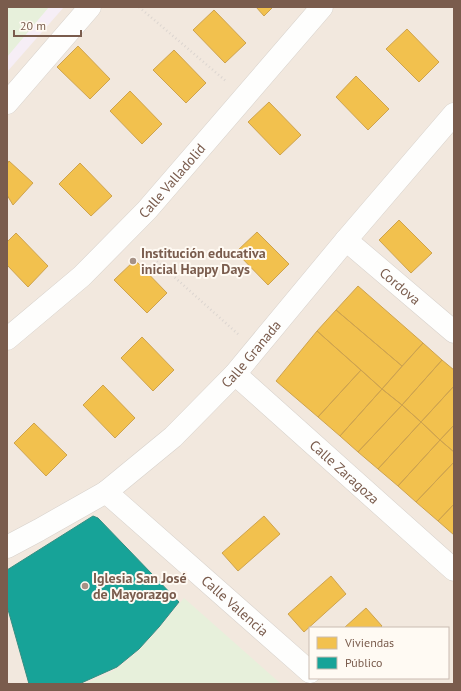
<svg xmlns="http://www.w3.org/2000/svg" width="461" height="691" viewBox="0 0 461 691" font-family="'PT Sans',sans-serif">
  <rect width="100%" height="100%" fill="#f9f5f0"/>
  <path fill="#f2e8de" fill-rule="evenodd" d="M7,7H454V684H7ZM310,628H448V678H310Z"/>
  <path fill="#f6eef6" d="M7,7H64L7,72Z"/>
  <path fill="#e7f0db" d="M7,7H49L7,57Z
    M184,598L281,684H83C94,680 110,674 119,667C145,649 164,622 184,598Z"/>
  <path fill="#f2c14e" stroke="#cea34e" d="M256,7H273L264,16Z
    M214,10L246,43L225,63L193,30Z
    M407,29L439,62L419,82L386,49Z
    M78,46L110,79L90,99L57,67Z
    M174,50L206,83L186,103L153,70Z
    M356,76L389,109L368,130L336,97Z
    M130,91L162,124L142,144L110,111Z
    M269,102L301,135L280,155L248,122Z
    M9,161L33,183L13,205L7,195V164Z
    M80,163L112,196L91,216L59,184Z
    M399,220L432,253L411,273L379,240Z
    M257,232L289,264L268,285L236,252Z
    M16,233L48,266L28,287L7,265V242Z
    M135,260L167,293L147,313L114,280Z
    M358,286L423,343L402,366L336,310Z
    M336,310L402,366L382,389L317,331Z
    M317,331L361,370L318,417L276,381Z
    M142,337L174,370L153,391L121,358Z
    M423,343L442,360L402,405L382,389Z
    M442,360L454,370V386L421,422L402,405Z
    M361,370L382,389L340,436L318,417Z
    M103,385L135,418L115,438L83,405Z
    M454,386V425L440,440L421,422Z
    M382,389L402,405L358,452L340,436Z
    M402,405L421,422L378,469L358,452Z
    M421,422L440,440L398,486L378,469Z
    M34,423L67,455L46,476L14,443Z
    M454,425V452L440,440Z
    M440,440L454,452V462L416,502L398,486Z
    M454,462V504L438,521L416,502Z
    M454,504V535L438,521Z
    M264,516L280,534L238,571L222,553Z
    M331,576L346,594L304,632L288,614Z
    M366,608L382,626L380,628H344Z"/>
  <path fill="#17a398" stroke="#358e82" d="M93,516L98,518L179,602L159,627L139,649L117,667L79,684H29L7,606V570Z"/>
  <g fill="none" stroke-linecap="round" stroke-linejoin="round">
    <g stroke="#d7d1cb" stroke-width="23">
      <g id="minor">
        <path d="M7,103L90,7"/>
        <path id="s1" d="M346,240L454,332"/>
        <path id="s2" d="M7,339L82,276L147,210L322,7"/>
        <path id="s3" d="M235,374L454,570"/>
        <path id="s4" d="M106,492L310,672"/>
        <path id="s5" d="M7,547L39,530L106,492L173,437L235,374L346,240L454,114"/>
      </g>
    </g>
    <path stroke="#dcd5d0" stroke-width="2.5" stroke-dasharray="1 3" stroke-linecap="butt" d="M139,7L227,82
      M142,248L239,335"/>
    <use href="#minor" stroke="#fefefd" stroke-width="22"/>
  </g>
  <g fill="#a69286" stroke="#fffaf3" stroke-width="1.5">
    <circle cx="133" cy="261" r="4"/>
    <circle cx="85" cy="586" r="4"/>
  </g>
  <g text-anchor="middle" stroke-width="4" stroke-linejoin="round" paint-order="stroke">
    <g font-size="14" fill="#7a5c4d" stroke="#fffaf3">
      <text dy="5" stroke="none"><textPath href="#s2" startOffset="229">Calle Valladolid</textPath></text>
      <text dy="5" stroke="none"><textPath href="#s1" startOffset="71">Cordova</textPath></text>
      <text dy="5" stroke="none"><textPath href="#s5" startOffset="314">Calle Granada</textPath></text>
      <text dy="5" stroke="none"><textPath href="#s3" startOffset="147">Calle Zaragoza</textPath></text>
      <text dy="5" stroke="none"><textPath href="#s4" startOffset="172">Calle Valencia</textPath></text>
    </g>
    <g font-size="14" font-weight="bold" fill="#7a5c4d" stroke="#fffaf3" text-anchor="start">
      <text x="141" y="258">Institución educativa<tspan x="141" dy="16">inicial Happy Days</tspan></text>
      <text x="93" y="583">Iglesia San José<tspan x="93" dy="16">de Mayorazgo</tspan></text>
    </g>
  </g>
  <rect width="461" height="691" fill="none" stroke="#7a5c4d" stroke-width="16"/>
  <rect x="309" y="627" width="140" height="52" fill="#fffaf3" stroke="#cabbb1"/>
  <rect x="317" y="637" width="20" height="12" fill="#f2c14e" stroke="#cabbb1"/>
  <text x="345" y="647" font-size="12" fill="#7a5c4d">Viviendas</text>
  <rect x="317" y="657" width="20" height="12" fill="#17a398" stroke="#cabbb1"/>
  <text x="345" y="667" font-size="12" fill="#7a5c4d">Público</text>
  <path d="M14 30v6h67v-6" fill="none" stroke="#7a5c4d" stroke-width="2"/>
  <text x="20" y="30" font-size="12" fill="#7a5c4d" stroke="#fffaf3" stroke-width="3" paint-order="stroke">20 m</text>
</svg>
